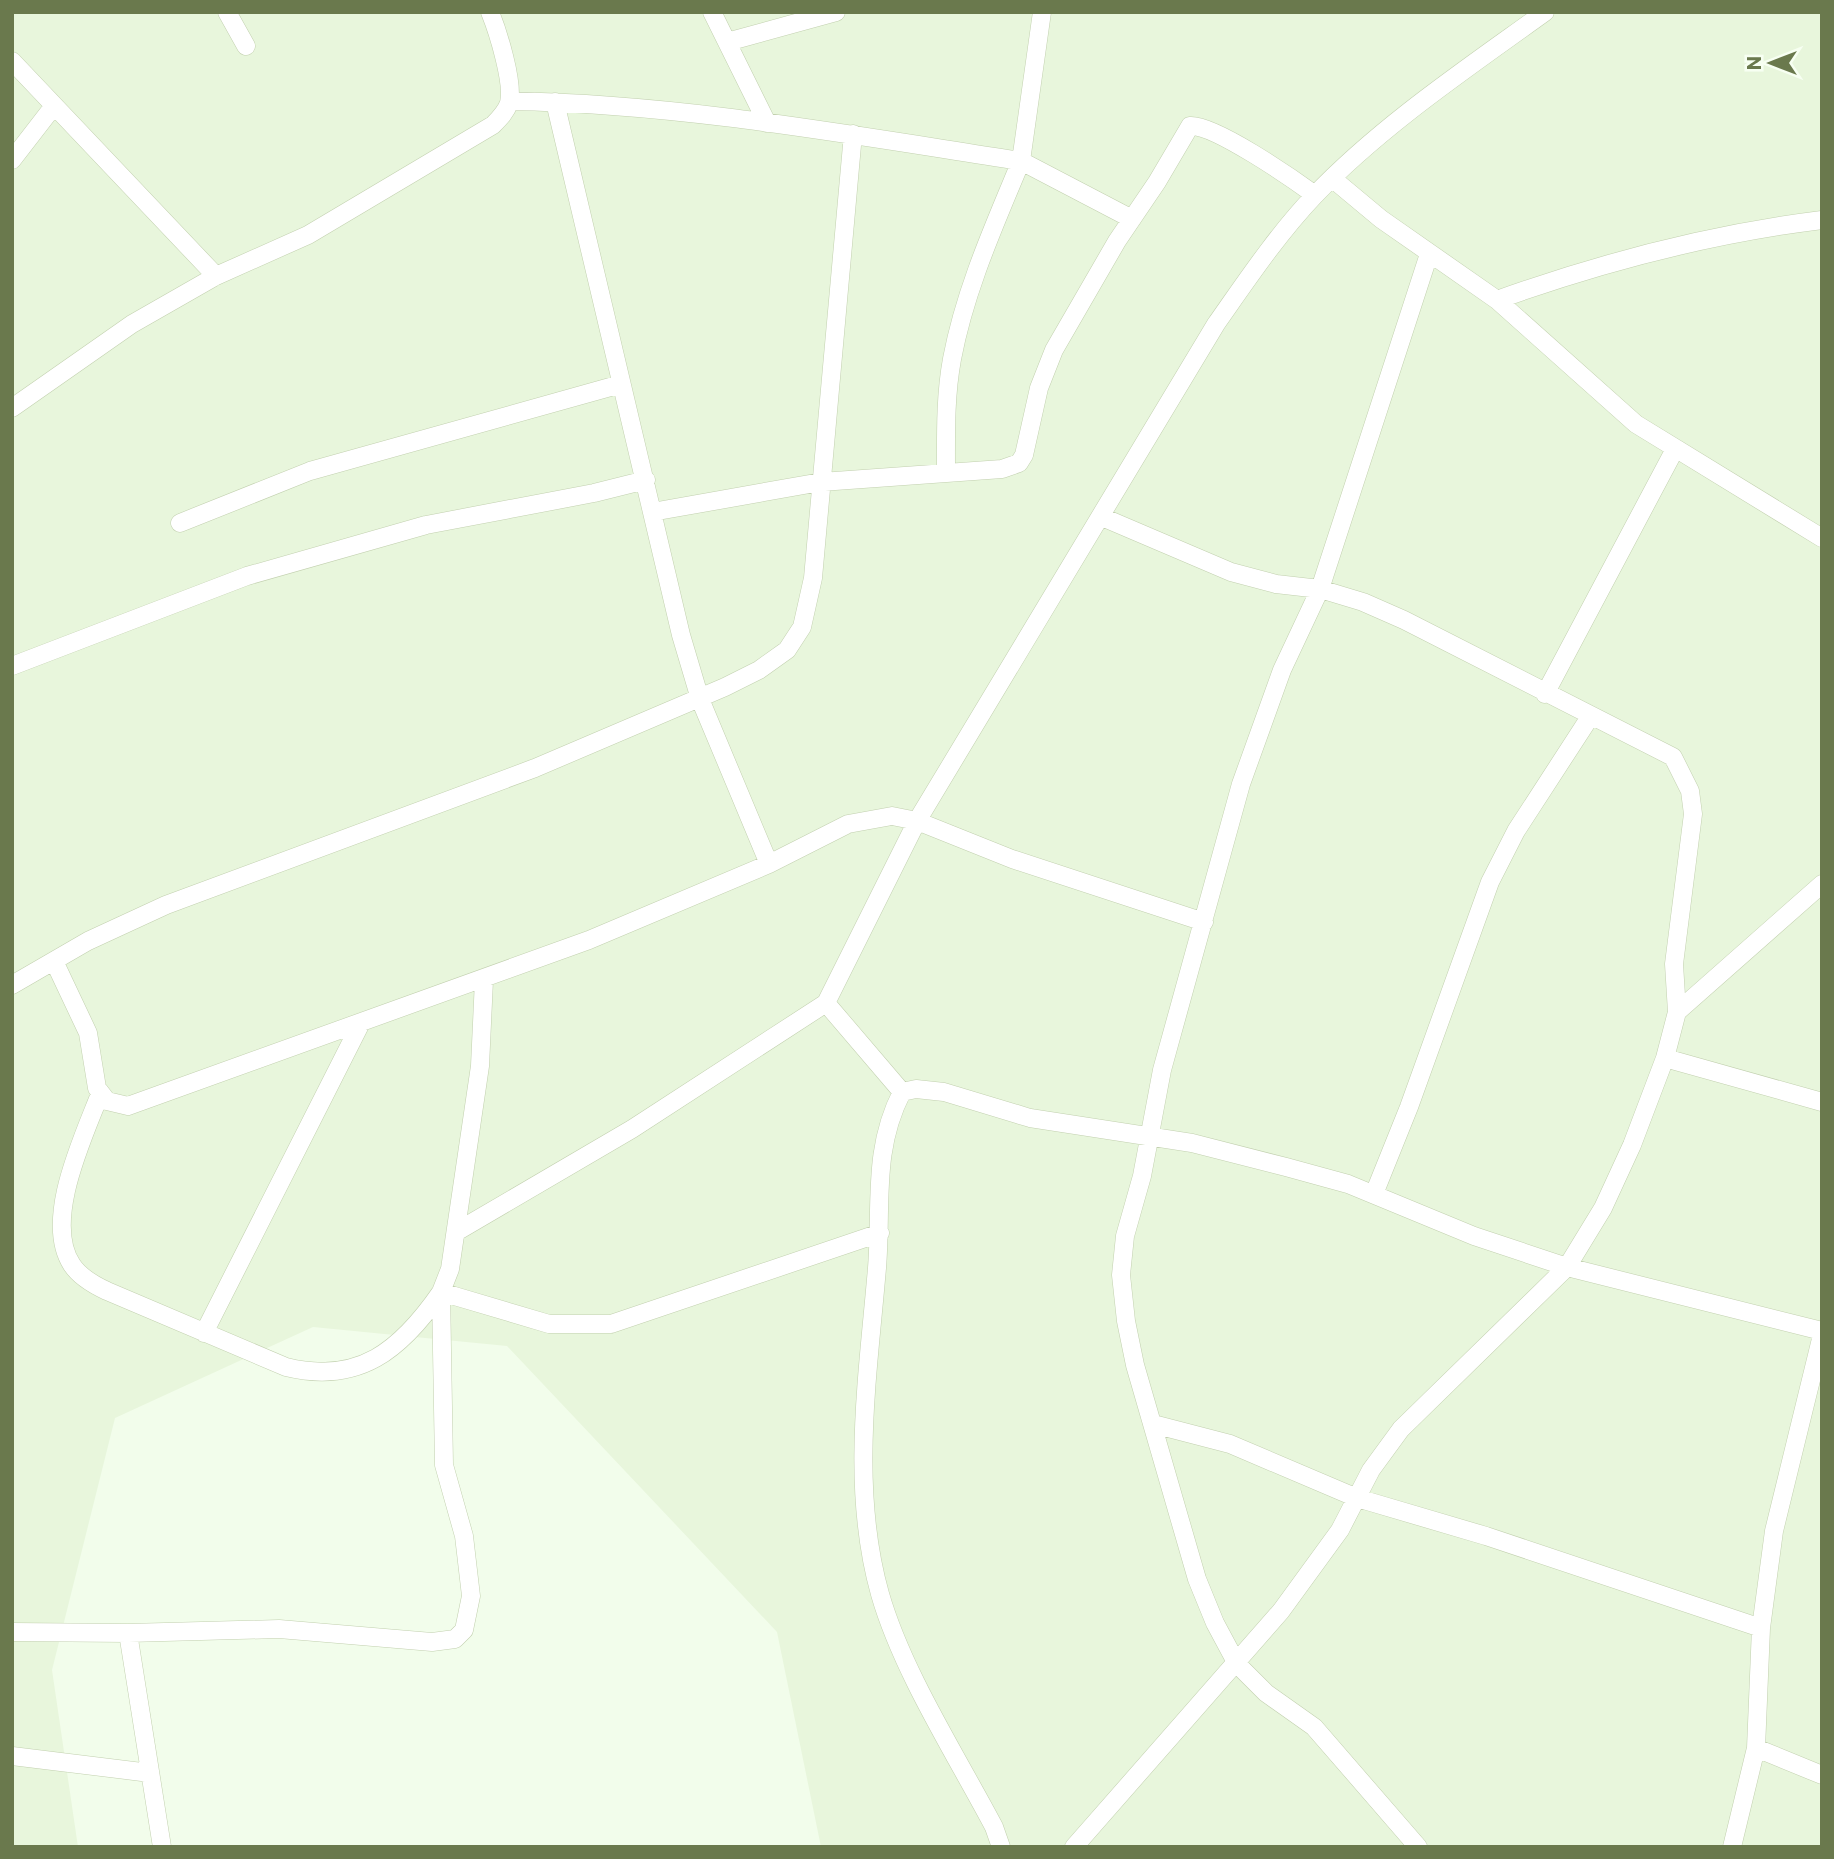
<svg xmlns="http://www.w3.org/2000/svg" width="1834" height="1859" viewBox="0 0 1834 1859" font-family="Commissioner,sans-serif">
  <rect width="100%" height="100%" fill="#f2fdeb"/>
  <path fill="#e8f6dc" d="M12,12H1822V1847H821L777,1632L507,1346L313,1327L115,1418L52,1670L78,1847H12Z"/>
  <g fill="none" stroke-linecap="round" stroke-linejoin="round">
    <g stroke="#c2d0af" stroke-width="19">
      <path id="minor" d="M227,12L246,46
        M712,12L767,123
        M727,42L836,12
        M12,61L216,276
        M510,101C682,104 851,135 1021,161L1042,12
        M555,102L681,635L700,699L769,864
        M12,160L53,107
        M1333,179L1381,219L1497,300C1603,262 1709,234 1822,220
        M1497,300L1636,424L1822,538
        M12,408L132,324L216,276L308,235L493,125C500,118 506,112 509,103C514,83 498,32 490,12
        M946,473C946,435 945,397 952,359C965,290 994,226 1021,161L1132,219
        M652,512L821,482L1002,469L1019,463L1024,455L1039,388L1054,350L1117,241L1157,182L1190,126C1214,124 1293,179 1315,195
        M180,523L310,471L621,384
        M12,666L247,576L426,525L594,493L646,480
        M1545,694L1674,451
        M54,961L88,1033L97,1088L107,1101L128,1106L589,940L769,864L848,824L892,816L917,821L1012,859L1204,922
        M12,985L88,941L166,905L535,768L725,687L759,670L787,650L802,627L813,578L853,134
        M826,1003L902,1092C872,1150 882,1205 877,1268C868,1375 850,1488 880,1594C902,1671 956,1755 994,1827L1001,1847
        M1677,1012L1822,884
        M1665,1058L1822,1102
        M902,1092L916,1089L944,1092L1030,1118L1192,1143L1286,1167L1348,1184L1474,1236L1567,1267L1822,1331
        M100,1094C83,1138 43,1221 72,1265C80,1277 94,1285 107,1291L286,1367C359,1385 401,1350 441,1292L549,1324H611L880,1233
        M1374,1194L1409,1107L1490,882L1516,831L1590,717
        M456,1232L632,1129L826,1003L917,821L1216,324C1247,280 1277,235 1314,196C1381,126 1466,69 1545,12
        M204,1333L361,1023
        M1153,1424L1230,1444L1357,1498L1486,1536L1761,1628
        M12,1632L128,1633L279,1629L432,1642L455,1639L464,1630L471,1596L464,1536L444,1465L441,1292L450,1269L480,1066L484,980
        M128,1633L162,1847
        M1756,1748L1822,1775
        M12,1756L150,1773
        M1074,1847L1281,1611L1340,1530L1371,1470L1401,1429L1567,1267L1603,1208L1632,1145L1665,1058L1677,1012L1674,964L1693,814L1690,791L1673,757L1404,620L1363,602L1320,589L1276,584L1231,572L1102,517
        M1418,1847L1314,1727L1266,1693L1237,1664L1215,1623L1197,1579L1135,1365L1126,1321L1121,1275L1125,1236L1142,1176L1162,1070L1241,784L1282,670L1320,589L1429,254
        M1732,1847L1756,1748L1761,1628L1774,1531L1822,1335"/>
    </g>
    <use href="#minor" stroke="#fff" stroke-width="18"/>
  </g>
  <rect width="1834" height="1859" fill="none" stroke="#6a794d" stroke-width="28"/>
  <g transform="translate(1771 63) rotate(270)" stroke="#f7fff2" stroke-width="5" paint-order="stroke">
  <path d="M0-5L12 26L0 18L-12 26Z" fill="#6a794d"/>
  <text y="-10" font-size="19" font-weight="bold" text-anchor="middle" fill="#6a794d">N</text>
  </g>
</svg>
